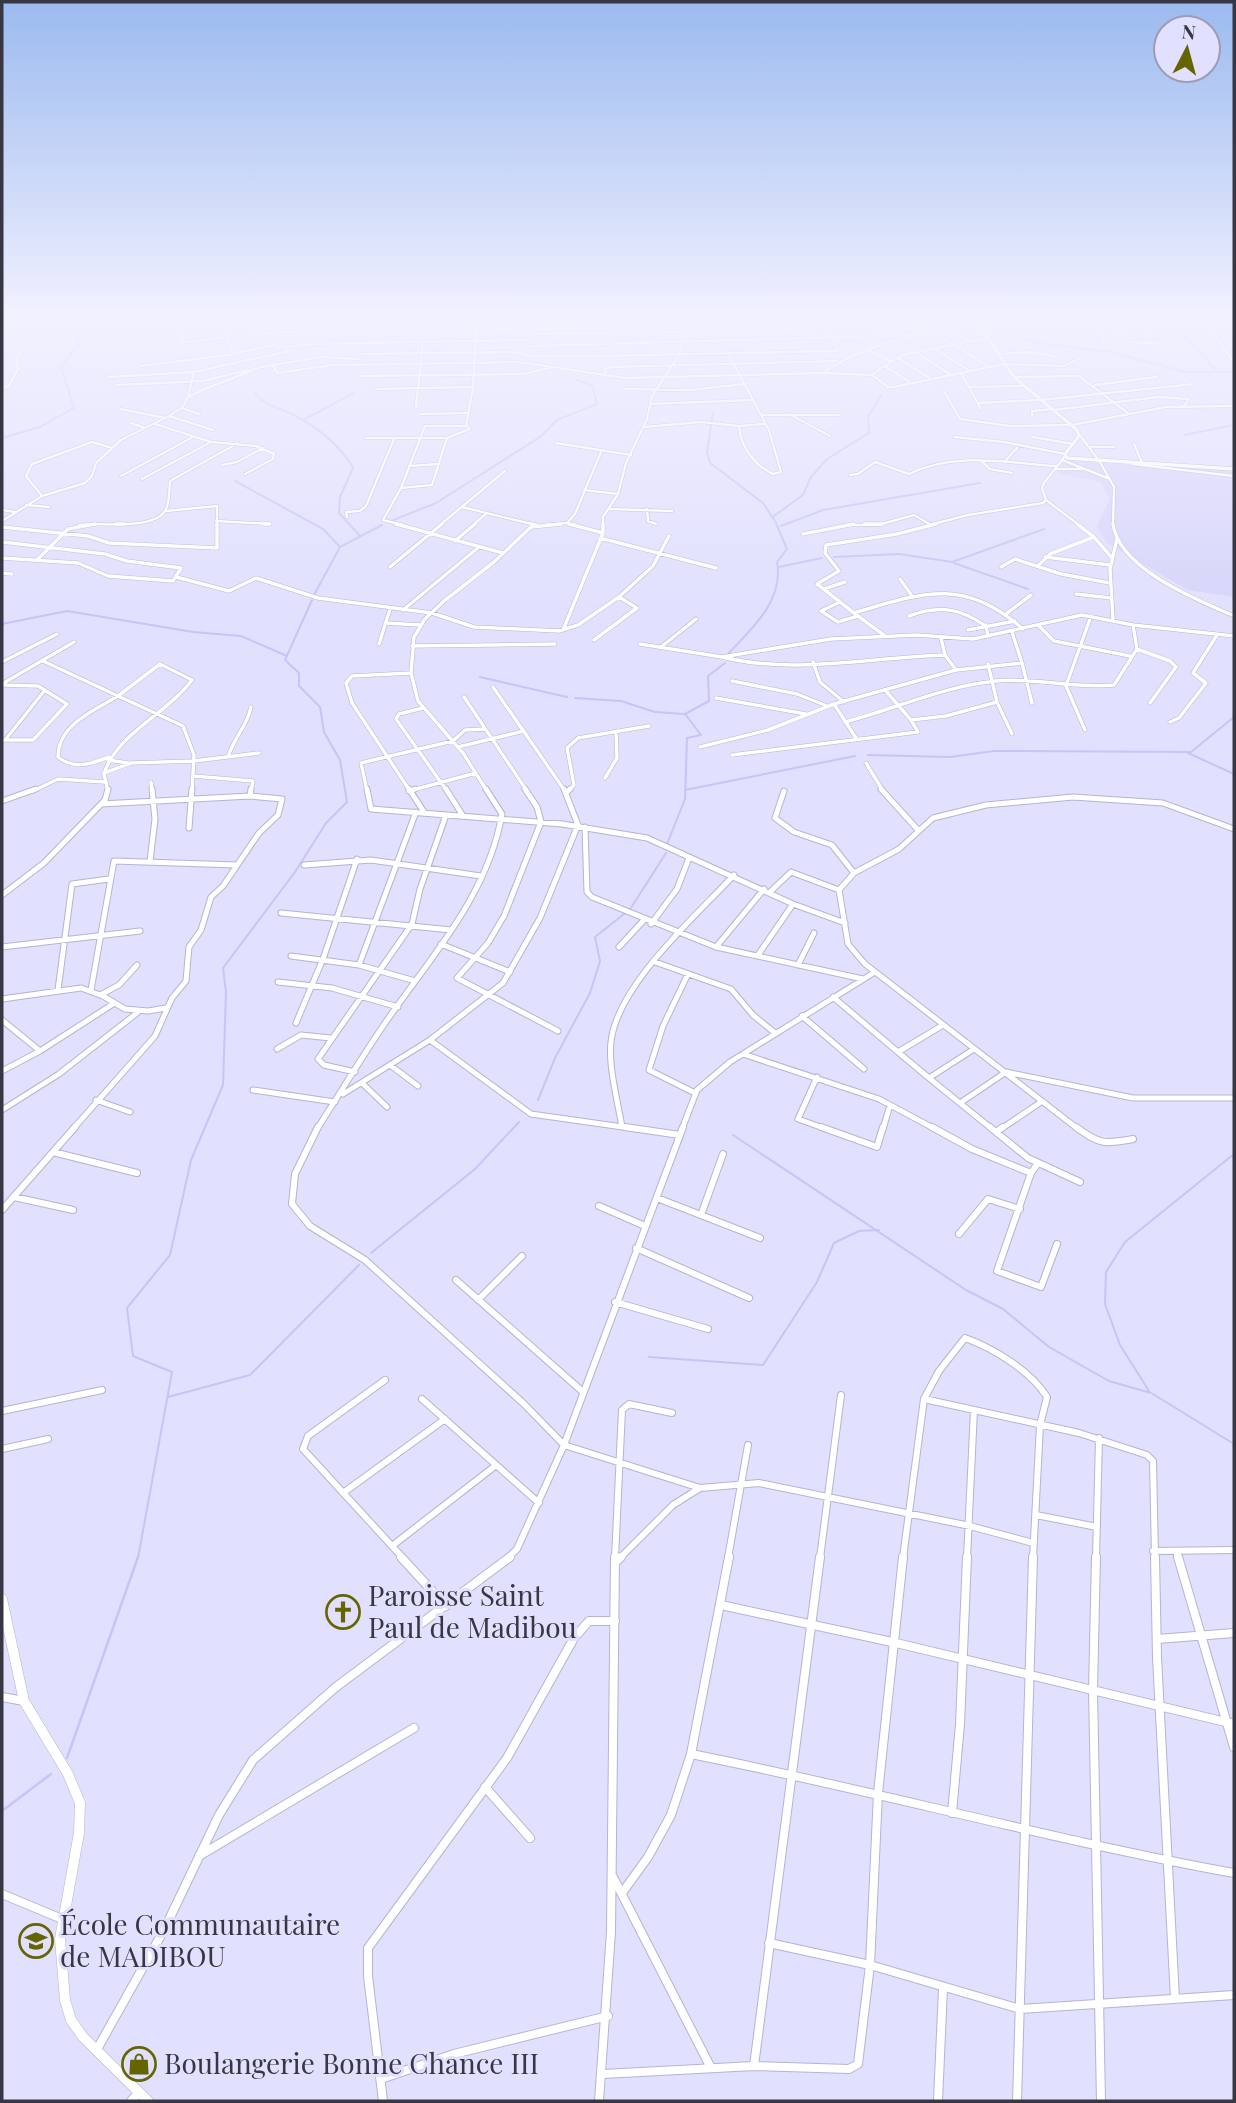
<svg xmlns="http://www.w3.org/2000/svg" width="1236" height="2103" viewBox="0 0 1236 2103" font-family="'Playfair Display',serif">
  <rect width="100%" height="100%" fill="#e1e0fe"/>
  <path fill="#d7d5fa" d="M1066,459L1163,468L1234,470V597L1188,590L1107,543L1097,526L1110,499L1101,482L1057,473Z"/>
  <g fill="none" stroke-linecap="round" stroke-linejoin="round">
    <path stroke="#c8c4f9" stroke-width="2" d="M1168,326L1190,342L1216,370
      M1018,337L1037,343L1110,352L1185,372H1234
      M255,393C264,406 279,407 292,414C317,427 339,443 353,468L340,497L339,513L360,536
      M713,413L707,452L710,463L763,503L775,521L787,549L777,562C784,601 752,628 728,654
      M303,420L354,393
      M1184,435L1234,425
      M2,438L40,427L74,408L61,367L79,344L77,331L86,315
      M235,481L323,529L340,547
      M774,516L803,495L811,477L827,459L869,433L868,417L881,395
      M391,521L436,503L540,437L557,420L597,404L592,385L576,380
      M781,526L823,510L980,483
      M834,557L899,554L952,562L1044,529
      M954,563L1028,589
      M779,567L822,558
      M314,595L340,547L382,525
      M2,624L67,611L193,632L241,636L287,656
      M480,677L567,697
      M575,698L621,701L655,712L684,714
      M1188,753L1234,774
      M868,755L950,757L994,751L1191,752L1234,717
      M685,790L855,756
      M667,844L685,799L687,738L701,735L685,714L709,701L708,676L725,663
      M629,911L666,853
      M538,1100L555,1058L590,993L600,961L595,937L624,914
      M733,1135L966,1290L1003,1309L1049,1347L1109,1381L1151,1393
      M371,1253L475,1169L519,1122
      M649,1357L763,1365L817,1282L834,1243L859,1231L879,1230
      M1149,1391L1120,1345L1105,1304L1106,1272L1125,1242L1234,1154
      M1153,1394L1234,1444
      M168,1397L250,1375L359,1265
      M138,1558L172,1372L133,1356L127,1308L170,1255L191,1160L223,1085L226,992L223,968L295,872L326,823L347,802L340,760L324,732L320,707L299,686V673L285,660L312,600"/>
    <path stroke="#c8c4f9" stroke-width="2.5" d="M67,1758L138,1557
      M2,1811L51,1774"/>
    <g stroke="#b5b4d1" stroke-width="3.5">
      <path id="minor-far4" d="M820,315L838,350
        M902,315H922
        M1020,315L1024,326
        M1042,315L1049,326
        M1064,315L1068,322
        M1086,315L1105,343
        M1109,315L1128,342L1169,344
        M1178,315L1183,325
        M1201,315L1234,363
        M1224,315L1234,329
        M244,322L252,336L275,332L530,329
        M276,325L516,319L539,315
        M530,325L848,315
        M222,326L233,353
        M981,327L1003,325L998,315
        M178,332L184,342
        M935,333L989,367
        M530,334L742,331L929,323
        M959,334L969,341
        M1146,334L1154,344
        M181,343L227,337
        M530,346L914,335
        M934,348L970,371
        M868,350L893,362
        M916,352L951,375
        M728,353L769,430L781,472L773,474C755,466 740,446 739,426
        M361,354L516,352L529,356H599L838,351
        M997,354L1030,352L1057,357
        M898,358L931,379
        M273,365L277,373L333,365L519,362L625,378L823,373L871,375L902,355L987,338
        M141,366L229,355L273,345L286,347
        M886,367L910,382
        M823,373C870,341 924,333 979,324
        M961,373L981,409
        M872,375L888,387H894L1004,364L1064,366L1082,357
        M358,376L524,374L552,367
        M606,376L605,369L611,367L837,361
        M108,377L194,372L289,351L286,347L310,344L529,340
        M1014,377L1079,376L1129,414
        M117,385L203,381L248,370
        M1095,385L1157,377
        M969,387L1023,386
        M2,388L9,386L18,369L16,359L23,348
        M376,389L473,387
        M623,389L690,390L745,384
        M944,391L960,419L1010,426L1072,425L1166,407L1234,406
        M188,397L194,372
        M979,403L1041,400L1194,384
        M650,404L753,400
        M416,407L423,342
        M182,408L199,414
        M120,409L165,418
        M1054,410L1158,397L1189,399L1183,407
        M420,414L468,413
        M789,414L830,436
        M761,415H839
        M169,416L213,430
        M1032,416V411L1053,409
        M131,423L145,428
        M155,424L211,442L256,446L274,454L273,459L245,474
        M644,427L701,422L739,426L765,424
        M1079,434L1100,462L1114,487L1113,525
        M954,437L1004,442L1065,454
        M1032,437L1073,444
        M366,438H447L470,429L466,426L473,387L477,320
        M556,443L631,455
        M1134,444L1143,465
        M1089,447H1114
        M980,460L990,469L1012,473
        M1062,460L1110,479
        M1005,461L1020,445
        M1132,464L1234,476
        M222,465L237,462L263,448
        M409,466L438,464
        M1055,469H1083
        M850,475L858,474L875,462L909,474C955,451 1007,463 1057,466
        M121,476L193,437
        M142,479L211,442
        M401,488L432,485L447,438
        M584,490L618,494
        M42,496L26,476L32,464L92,442L112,448
        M1046,500L1079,525
        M26,505L49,507
        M462,507L536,525
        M608,509L672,511
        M647,509L648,521L656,524
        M2,510L15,512
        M166,511L217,506V525
        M347,517L346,512L360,511L366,506L394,439
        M2,521L42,496L85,483L92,476L96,463L121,440L169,416L182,408L188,397L205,389L261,367L320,357L359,359
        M216,521L270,524
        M567,523L576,525
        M79,525C100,522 156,531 166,509C170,501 169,490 170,481L238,443
        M403,525L383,520L401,488L425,426H466
        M440,525L505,471
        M473,525L487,513
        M545,525L567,523L575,514L601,452
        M603,525V517L618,494L626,463L647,419L652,396L677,358L691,315
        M845,525H878L914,515L931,525
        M929,525L968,515L1043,503L1046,500L1042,488L1044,483L1065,456"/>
    </g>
    <g stroke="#b5b4d1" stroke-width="4.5">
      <path id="minor-far3" d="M115,524H124
        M264,524H270
        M396,524L503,553
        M531,524L536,525
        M569,524L603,533
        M864,524H883
        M1077,524L1094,537L1112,558
        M1113,524C1119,569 1197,600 1234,616
        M2,527L88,536L109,543L217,548V524
        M803,534L854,524
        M600,538L716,568
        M455,541L475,524
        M2,542L105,554L127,561L181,568L173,581L108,576L78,563L2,558
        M1045,557L1110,565
        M37,560L68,529L95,524
        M1038,566L1050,554L1094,537
        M390,567L442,524
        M1001,567L1015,559L1061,574L1110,583
        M2,573L12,574
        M176,577L229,591L256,578L318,598L432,613L474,627L559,631L578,625L619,597L653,566L669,536
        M900,579L912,596
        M824,589L845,582
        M1076,594L1111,598
        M840,602L821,611L838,622L858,616
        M403,610L479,547
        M854,613L817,584L839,571L825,553L826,545L897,534L936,524
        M1006,614L1031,595
        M909,616C940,605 959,608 986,626L988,636
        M1113,620L1110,569L1117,539
        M385,623L421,625
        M1038,625L1054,641L1130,656
        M563,630L603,533V524
        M968,630L1015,621
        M885,636L854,613C924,592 963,577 1023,629
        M941,638L945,655L956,670
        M594,640L637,608L619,597
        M379,644L390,609
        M640,644L722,657L831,639L916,635L973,639L1082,615L1133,625L1234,636
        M412,646L555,644
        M661,647L696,619
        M1137,649L1170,661L1176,667L1150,703
        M722,657C793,675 873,657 945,655
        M43,661L118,696L160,664L192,680C167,714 117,733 104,774L108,791
        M2,662L57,634
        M813,662L820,682L844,702
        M1022,663L1032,703
        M988,664L997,702L1012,734
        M732,681L797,694L827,706
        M2,684L74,642
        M2,685L38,686L67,704L33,740H2
        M493,687L565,791
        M885,690L911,720L946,716L997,702
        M464,697L527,791
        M716,698L806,714
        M834,704L856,738
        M423,708L399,714L396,719L447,791
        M845,722C895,709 944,686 996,681C1035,677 1074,689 1114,685L1137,649L1133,625
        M1170,722L1179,718L1206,683L1193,673L1217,635
        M1085,730L1066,686L1091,616
        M6,739L45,690
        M458,747L524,731
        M700,747L768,730L834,704L956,670L1022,663L1012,632
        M732,755L918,732L911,720
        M109,757C91,764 74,770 58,757C58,724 94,711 118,696L183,726L194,755L192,791
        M228,757C234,737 247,727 251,707
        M108,760L128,763
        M866,763L883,791
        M104,773L131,763L194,761L259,753
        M193,776L253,781L251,791
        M605,778L617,758L616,731
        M151,782L152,791
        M33,791L58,779L104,782
        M367,791L361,763L453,741L465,730L485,729
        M409,791L476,773
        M410,791L352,703L346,683L352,676L411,673
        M487,791L463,753L418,701L411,673L414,637L425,619L444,601L494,562L531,527L561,524
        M568,791L574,785L567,748L578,738L649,726"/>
    </g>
    <g stroke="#b5b4d1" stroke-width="7">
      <path id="minor-far2" d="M367,789L371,809L562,824L647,838L793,904L845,923
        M409,789L424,812
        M446,789L463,816
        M525,789L537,807L541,822L504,916L488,943L457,978L558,1031
        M881,789L918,830
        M409,791L415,789
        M784,791L775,818L794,832L832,845L854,873
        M566,793L570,789
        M250,796L251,789
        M2,801L36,789
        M585,827L587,892L592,897L716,947L863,979
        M189,828L192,789
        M150,861L155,819L152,789
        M304,865L371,860L481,876
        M770,892L791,872L839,890
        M2,895L44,863L105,800L108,789
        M281,913L451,930
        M651,924L677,889L689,858
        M441,944L510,972
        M2,947L140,931
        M619,947L644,920
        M716,947L764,889
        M758,955L793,904
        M291,956L359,965L415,981
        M655,962L731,989L753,1015L775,1033
        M359,965L416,812
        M798,965L814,933
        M688,974L663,1026L649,1070L695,1093
        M278,982L332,988L398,1007
        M58,990L72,884L109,879
        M91,990L114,861L237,865
        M100,995L119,985L137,965
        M833,997L898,1052L943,1025
        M2,999L81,988L103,996L125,1009L148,1011L166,1008
        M802,1016L864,1069
        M2,1020L40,1051
        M296,1023L323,959L357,859
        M430,1040L531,1114L637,1129
        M277,1049L301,1035L331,1038
        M974,1049L929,1078L992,1129
        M898,1052L929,1078
        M743,1054L879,1099L935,1129
        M390,1065L418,1086
        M2,1071L40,1051L113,1004
        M355,1072L324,1065L318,1059L412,924L420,889L446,815
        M817,1077L798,1119L826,1129
        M362,1083L387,1107
        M253,1090L335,1102
        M343,1094L430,1040L503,983L540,918L578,825L564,789
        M96,1100L130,1112
        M960,1103L1006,1072L1133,1098H1234
        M2,1110L59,1074L137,1013
        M622,1127C618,1103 608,1065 611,1042C617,985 696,916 734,875
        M73,1129L155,1036L172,998L186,981L189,947L201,930L211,897L223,886L259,833L278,815L282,799L250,796L101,804
        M317,1129C339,1095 360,1060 383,1026C429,959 488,896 502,814L486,789
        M682,1129L697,1090L730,1062L875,972
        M883,1129L890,1105
        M1001,1129L1041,1102
        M1078,1129L865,964L848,944L839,890L854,873L899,849L933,818L986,805L1073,797L1163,803L1234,829"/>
    </g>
    <g stroke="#b5b4d1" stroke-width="8">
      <path id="minor-far1" d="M318,1127L295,1174L292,1204L310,1226L365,1260L524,1404L564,1445L700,1488L759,1483L970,1526L1033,1543
        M625,1127L680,1135
        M821,1127L877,1147L883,1127
        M932,1127L972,1149L1031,1173
        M990,1127L996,1132L1003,1127
        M1076,1127C1100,1145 1104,1144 1133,1139
        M996,1132L1028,1158L1080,1182
        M53,1152L137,1173
        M1038,1163L1031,1173L997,1271L1041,1287L1057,1244
        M14,1197L73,1210
        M657,1198L760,1238
        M599,1206L645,1226
        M2,1210L75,1127
        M701,1215L723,1154
        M959,1234L988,1199L1020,1209
        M636,1248L749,1298
        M456,1280L583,1392
        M478,1300L522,1256
        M615,1302L708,1329
        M385,1380L308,1436L303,1449L403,1558
        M422,1399L539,1503
        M924,1399L939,1371L965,1338C993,1348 1031,1371 1047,1397L1040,1425L1033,1558
        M2,1411L102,1390
        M2,1449L48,1439
        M343,1493L445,1419
        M1036,1515L1097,1527
        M392,1546L495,1466
        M1153,1551L1234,1550
        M1176,1551L1178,1558
        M508,1558L517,1549L564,1445L683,1127
        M615,1558L622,1410L629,1404L672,1413
        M620,1558L673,1505L700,1488
        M728,1558L748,1445
        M820,1558L841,1395
        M903,1558L924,1399L1079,1433L1147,1455L1153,1461L1155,1558
        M967,1558L974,1410
        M1096,1558L1099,1438"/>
    </g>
    <g stroke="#b5b4d1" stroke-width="10">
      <path id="minor" d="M401,1557L446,1606
        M1096,1557L1093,1690L1101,2101
        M1155,1557L1157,1657L1175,1999
        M1178,1557L1234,1747
        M616,1562L621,1557
        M721,1605L892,1642L1234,1724
        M1157,1639L1234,1633
        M2,1697L24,1701
        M691,1754C873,1790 1052,1840 1234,1873
        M485,1787L530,1838
        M952,1813L960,1724L967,1557
        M199,1856L414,1728
        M613,1877L711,2068
        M622,1893L648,1857L671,1815L691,1754L729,1557
        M2,1894L62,1919
        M769,1943L870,1965L1020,2009L1234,1995
        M96,2051L164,1930L219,1815L253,1760L336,1687L510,1557
        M754,2066L820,1557
        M603,2074L754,2066L849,2069L858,2064L870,1965L878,1793L903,1557
        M381,2079L454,2054L608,2016
        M131,2101L139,2092
        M383,2101L368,1976V1948L507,1758L574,1638L589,1621H615
        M599,2101L611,1932L615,1557
        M938,2101L943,1988
        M1017,2101L1033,1557"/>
    </g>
    <g stroke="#b5b4d1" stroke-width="4.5">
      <path id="tertiary-far1" d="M968,315L979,324L1014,377L1077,430L1079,436L1065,454L1067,458L1234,469"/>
    </g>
    <g stroke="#b5b4d1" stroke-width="11">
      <path id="tertiary" d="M2,1599L24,1701L68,1774L80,1803L79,1833L60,1939L65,2000L71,2020L83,2037L148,2101"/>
    </g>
    <use href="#minor-far4" stroke="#fff" stroke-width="2.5"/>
    <use href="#minor-far3" stroke="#fff" stroke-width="3.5"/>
    <use href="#minor-far2" stroke="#fff" stroke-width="5"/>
    <use href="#minor-far1" stroke="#fff" stroke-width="6"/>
    <use href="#minor" stroke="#fff" stroke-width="8"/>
    <use href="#tertiary-far1" stroke="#fff" stroke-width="3.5"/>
    <use href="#tertiary" stroke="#fff" stroke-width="10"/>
  </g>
  <linearGradient id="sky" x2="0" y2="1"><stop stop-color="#9bbaef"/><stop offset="0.52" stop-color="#f2f1ff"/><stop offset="1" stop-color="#f2f1ff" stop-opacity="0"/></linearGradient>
  <rect width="1236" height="610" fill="url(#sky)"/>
  <defs>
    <g id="church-ring" transform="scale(1.75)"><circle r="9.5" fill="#e1e0fe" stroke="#646500" stroke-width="1.5"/><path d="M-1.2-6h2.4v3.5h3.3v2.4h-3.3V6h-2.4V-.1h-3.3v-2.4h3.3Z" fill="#646500"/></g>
    <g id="school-ring" transform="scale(1.75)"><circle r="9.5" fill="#e1e0fe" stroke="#646500" stroke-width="1.5"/><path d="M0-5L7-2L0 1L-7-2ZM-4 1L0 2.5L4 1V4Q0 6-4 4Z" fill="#646500"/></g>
    <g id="shop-ring" transform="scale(1.75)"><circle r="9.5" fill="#e1e0fe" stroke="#646500" stroke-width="1.5"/><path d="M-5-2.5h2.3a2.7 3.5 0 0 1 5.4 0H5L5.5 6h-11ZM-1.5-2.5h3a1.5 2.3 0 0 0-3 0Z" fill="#646500"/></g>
  </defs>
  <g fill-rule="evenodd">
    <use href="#church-ring" x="343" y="1612"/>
    <use href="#school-ring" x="36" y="1941"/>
    <use href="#shop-ring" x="139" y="2064"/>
  </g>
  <g text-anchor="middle" stroke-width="6" stroke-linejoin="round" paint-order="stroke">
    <g font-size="28" fill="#373743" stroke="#e1e0fe" text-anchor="start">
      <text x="368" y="1606">Paroisse Saint<tspan x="368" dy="32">Paul de Madibou</tspan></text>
      <text x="60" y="1935">École Communautaire<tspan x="60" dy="32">de MADIBOU</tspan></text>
      <text x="164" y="2074">Boulangerie Bonne Chance III</text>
    </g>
  </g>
  <rect width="1236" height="2103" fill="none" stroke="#373743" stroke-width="7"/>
  <g transform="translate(1187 49) rotate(6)"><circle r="33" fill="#e1e0fe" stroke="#9d9cb3" stroke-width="2"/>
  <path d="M0-5L12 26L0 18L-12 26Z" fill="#646500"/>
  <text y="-10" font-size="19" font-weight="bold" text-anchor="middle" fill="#373743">N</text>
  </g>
</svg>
